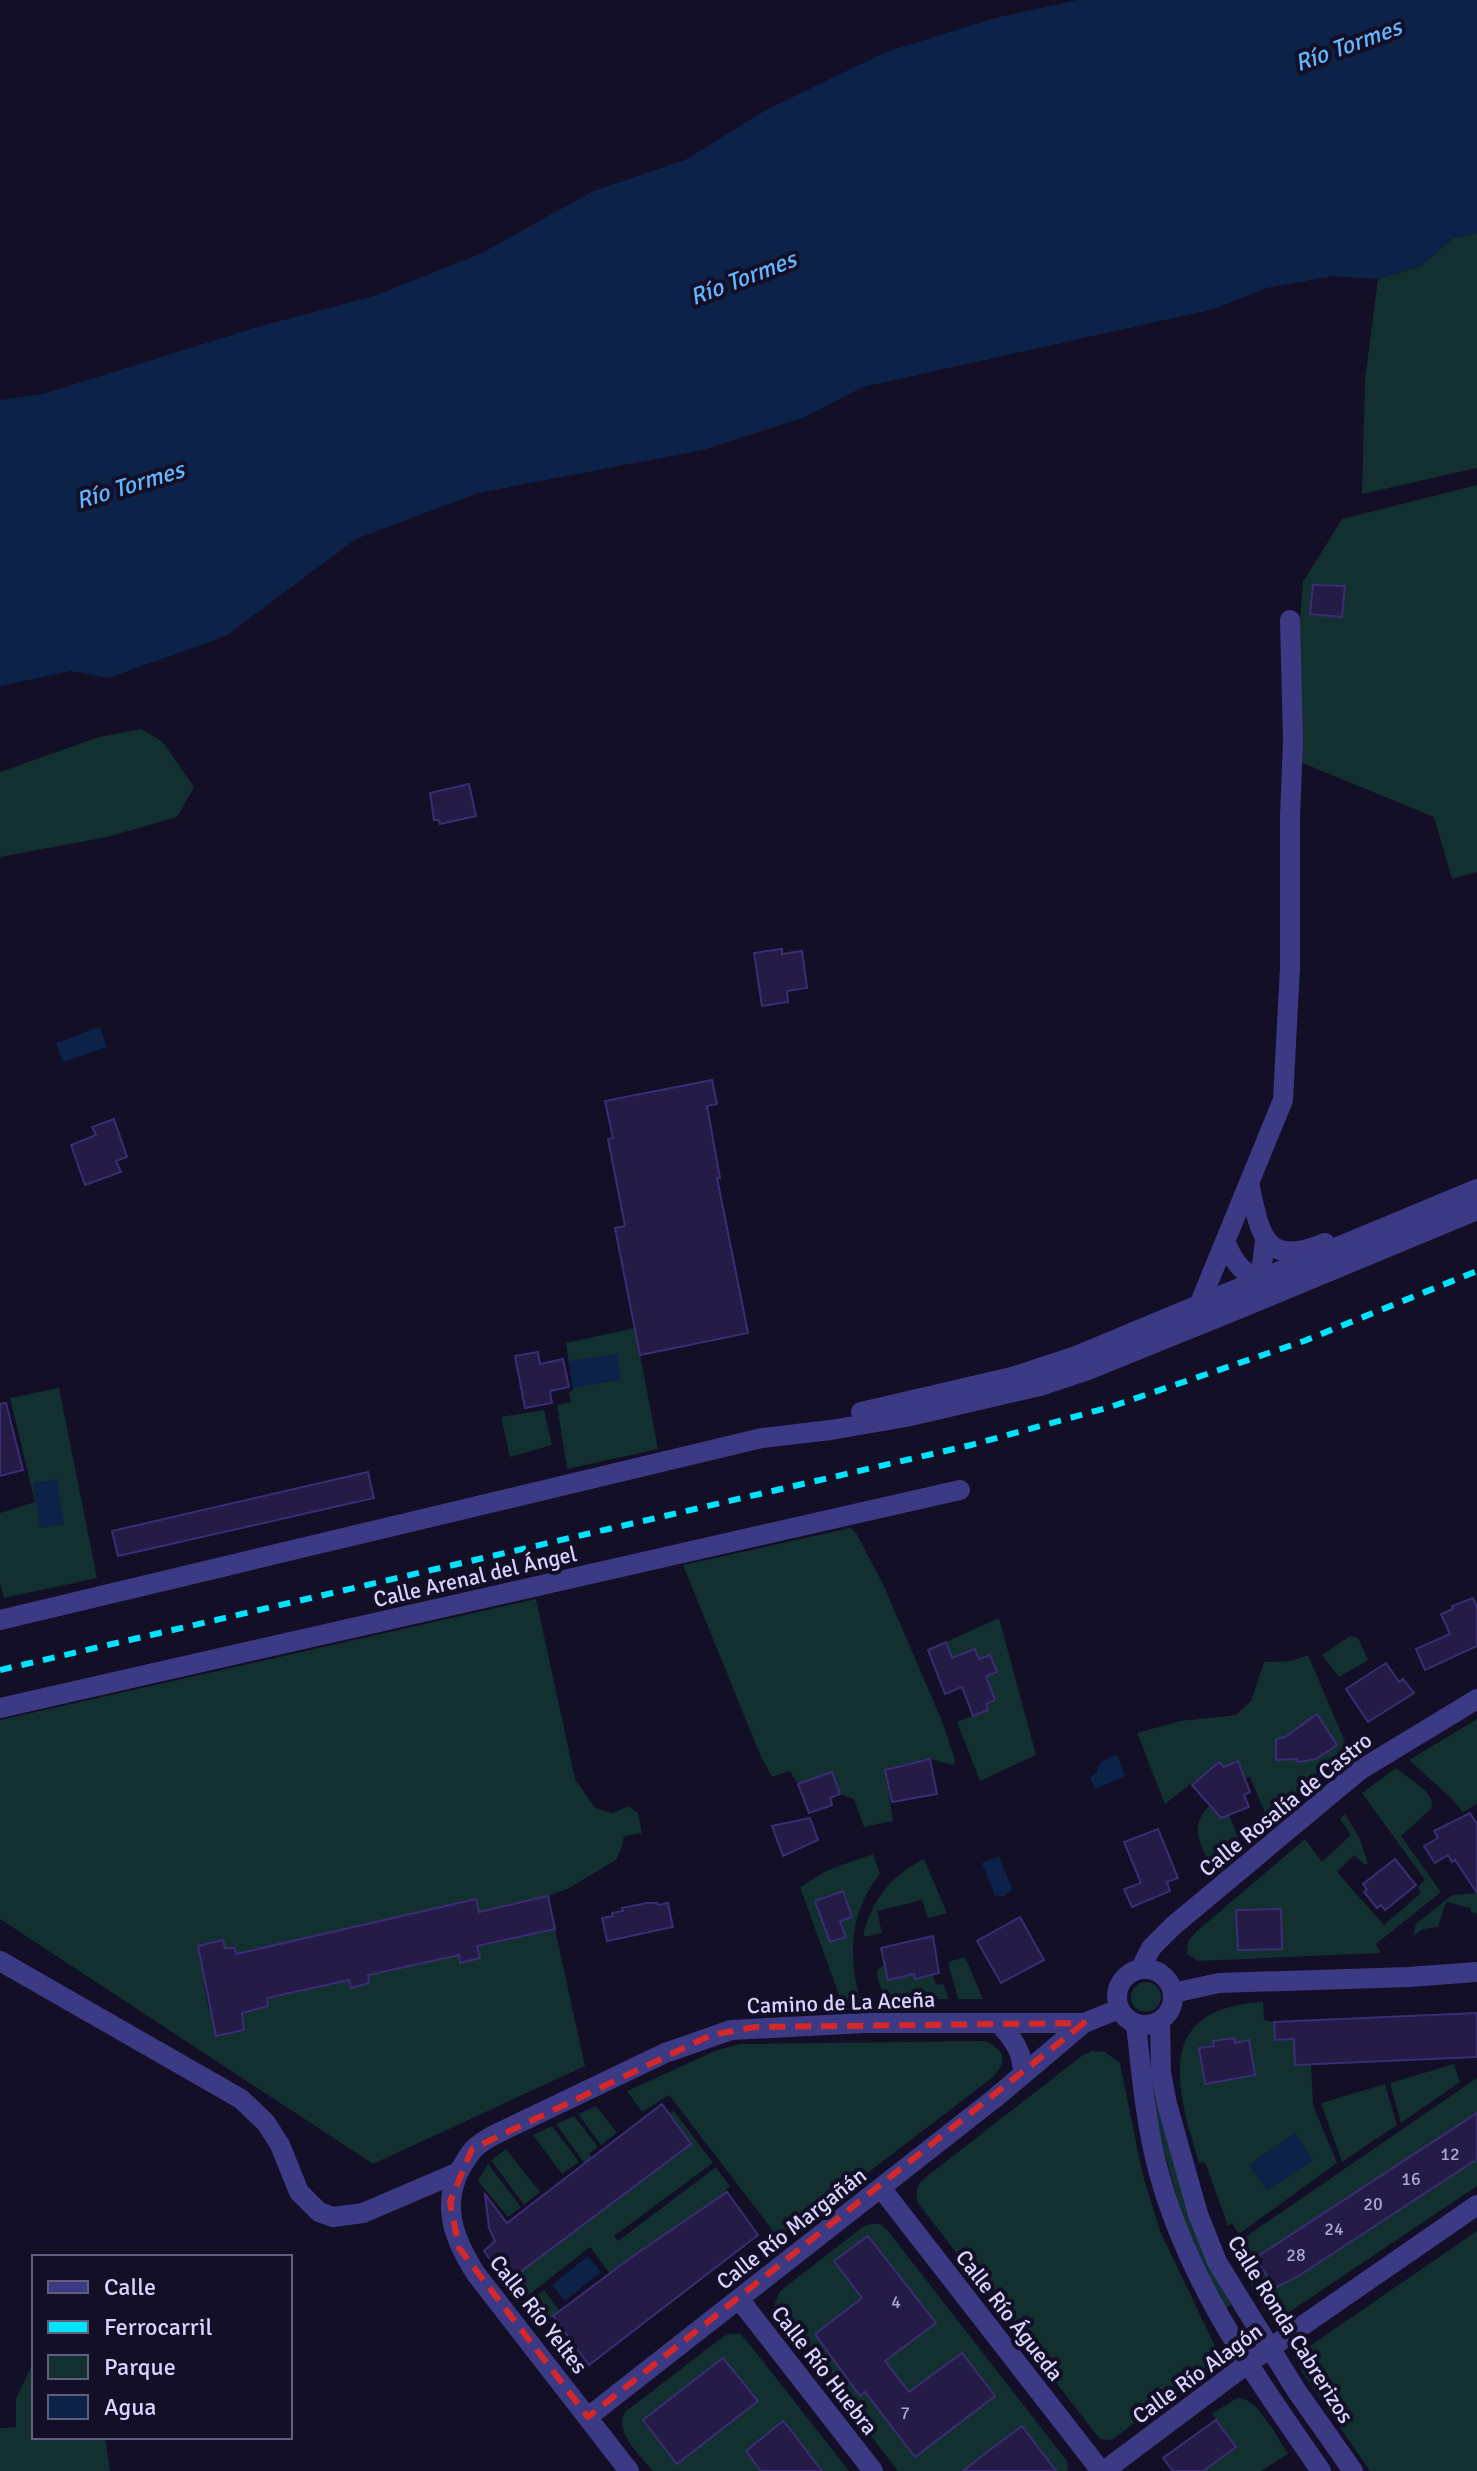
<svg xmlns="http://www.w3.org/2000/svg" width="1477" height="2471" viewBox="0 0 1477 2471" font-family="Signika,sans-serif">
  <rect width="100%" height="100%" fill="#130f26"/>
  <path fill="#12302f" d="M1477,233V468L1362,494L1365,379L1378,279L1421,266L1453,238Z
    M1477,485V872L1452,879L1434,817L1295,760V683L1303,582L1342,519Z
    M141,729L163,742L194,787L177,817L107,837L0,857V772L99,737Z
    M635,1328L658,1449L567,1469L557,1405L571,1402L569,1392L573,1390L566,1343Z
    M59,1388L97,1578L4,1598L0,1583V1513L35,1502L10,1398Z
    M544,1410L552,1445L510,1457L501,1417Z
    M851,1528L856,1533L883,1584L942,1721L955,1760L954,1765L930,1759L885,1770L893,1821L864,1827L854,1799L840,1794L832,1773L798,1784L790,1771L772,1777L761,1757L683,1565Z
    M536,1599L575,1779L595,1808L613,1813L628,1806L638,1813L642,1833L624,1836L621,1849L616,1860L569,1888L548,1896L479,1912L475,1899L236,1954L235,1948L198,1947L208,1985L204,1986L209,2009L218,2007L220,2016L213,2025L216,2036L244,2030L243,2019L230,2012L250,2011L268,2006L267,1998L349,1980L351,1988L369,1983L368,1975L459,1955L461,1962L479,1958L477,1947L555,1929L585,2066L373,2164L0,1919V1720Z
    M999,1618L1036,1755L980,1781L957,1722L988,1710L986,1704L995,1699L975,1649L952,1658L946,1642Z
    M1350,1636L1358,1638L1368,1660L1339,1677L1322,1655Z
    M1308,1655L1350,1754L1269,1822L1250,1777L1245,1778L1238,1761L1224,1767L1219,1762L1165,1804L1137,1733L1180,1721L1236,1715L1251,1701L1264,1662L1291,1661Z
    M1477,1719V1804L1463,1812L1451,1798L1409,1760Z
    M1396,1768L1425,1790L1432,1801L1431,1809L1401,1836L1441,1892L1376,1944L1381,1953L1198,1961L1187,1954L1188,1941L1197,1931L1305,1839L1322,1862L1351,1835L1340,1819L1345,1814L1359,1837L1368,1863L1365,1865L1354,1855L1337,1872L1384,1925L1421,1893L1418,1887L1425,1880L1362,1793Z
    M1209,1806L1220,1818L1229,1815L1241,1845L1212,1869C1201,1843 1188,1829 1209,1806Z
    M873,1854L880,1874C849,1912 848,1957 861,2003L843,2006L800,1887L828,1870Z
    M924,1859L947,1913L928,1918L922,1900L877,1911L882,1933L863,1937C870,1902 891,1875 924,1859Z
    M1477,1893V1914L1471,1912V1908L1446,1902L1438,1927L1423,1929L1413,1936L1416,1924L1452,1895Z
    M965,1957L983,1999H958L948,1962Z
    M884,1965L888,1980L914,1975L915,1978L933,1975L936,1985L943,1984L949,1999H885L878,1981L877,1970Z
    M1131 1997a15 15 0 1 1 30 0a15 15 0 1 1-30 0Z
    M1263,2002L1264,2020L1274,2022L1275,2040L1294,2039L1295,2065L1311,2064L1313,2105L1337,2163L1239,2234L1232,2223L1228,2226L1205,2162L1199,2163C1175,2085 1154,2008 1263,2002Z
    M986,2041C1005,2051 1008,2060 993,2077L780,2240L669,2095L642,2112L627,2091L715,2051L740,2044Z
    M1092,2051L1105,2052L1120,2063L1142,2172L1160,2231L1215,2346L1216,2354L1212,2364L1112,2440L1100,2439L1095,2433L918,2203C915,2190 917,2185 926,2177L1083,2055Z
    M1454,2064L1460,2082L1401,2123L1390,2083Z
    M1477,2078V2186L1288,2313L1276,2317L1266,2312L1229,2248Z
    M1148,2080H1156L1185,2202L1199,2244L1231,2305L1224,2309C1183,2236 1166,2162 1148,2080Z
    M1385,2084L1397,2125L1342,2162L1321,2103Z
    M596,2106L617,2133L601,2145L578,2114Z
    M674,2111L713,2163L614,2236L618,2241L716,2167L730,2187L726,2189L727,2192L610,2274L590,2247L521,2301L494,2265L691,2144L669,2114Z
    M574,2116L598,2147L589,2154L592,2159L585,2164L556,2124Z
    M552,2126L579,2162L562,2174L533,2135Z
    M506,2149L540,2192L524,2205L491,2160Z
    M488,2164L521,2207L508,2217L478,2181Z
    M871,2224H880L888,2231L1067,2461L1068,2471H898L794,2337L774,2306L780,2291L864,2226Z
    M1477,2231V2471H1370L1302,2372L1299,2365L1301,2352Z
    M544,2290L560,2311L540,2326L525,2305Z
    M731,2334H740L747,2341L849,2471H653C641,2456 613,2432 625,2412L724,2336Z
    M34,2360V2437H105L110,2471H0V2428L16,2427V2399Z
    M1237,2398C1258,2397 1277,2438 1288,2454L1261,2471H1203L1236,2447L1212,2414Z"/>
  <path fill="#0c2248" d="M1077,0H1477V233L1453,238L1421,266L1378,279L1332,276L1267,288L1214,309L863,387L805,417L703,450L478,493L356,539L226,636L108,678L71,671L0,686V400L43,394L261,326L374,296L480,254L593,191L685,160L766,110L886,52L995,18Z
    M100,1027L107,1047L63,1062L56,1043Z
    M617,1354L621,1380L573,1388L568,1361Z
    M57,1479L64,1524L40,1528L33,1483Z
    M1117,1755L1125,1776L1095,1789L1090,1778L1097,1772C1099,1760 1105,1759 1117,1755Z
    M999,1856L1012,1889L1005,1896H995L982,1863Z
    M1295,2133L1313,2160L1267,2191L1249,2165Z
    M588,2256L601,2272L565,2301L552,2285Z"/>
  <path fill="#241b47" stroke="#3b2d73" stroke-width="2" d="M1313,585L1345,586L1342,617L1310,614Z
    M469,784L476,816L440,824L439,820H434L430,793Z
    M782,949V954L802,951L807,988L787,991L788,1002L762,1006L754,953Z
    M712,1080L717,1104L707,1106L720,1178H717L748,1333L640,1355L615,1228L625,1226L608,1139L613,1138L605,1101Z
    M114,1119L127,1157L116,1161L121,1172L85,1185L71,1145L96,1135L92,1127Z
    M538,1352L540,1364L563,1359L569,1387L550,1391L552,1403L525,1408L515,1356Z
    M6,1403L23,1470L0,1476V1404Z
    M368,1472L374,1498L118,1556L112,1531Z
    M1473,1598L1477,1607V1646L1425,1670L1416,1649L1450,1634L1441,1614L1453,1609L1452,1606Z
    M946,1642L952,1658L975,1649L979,1659L990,1655L997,1672L986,1676L995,1700L986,1704L988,1710L973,1716L962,1687L945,1694L928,1650Z
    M1386,1663L1399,1682L1403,1679L1414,1693L1368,1722L1346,1689Z
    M1317,1714L1337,1745L1316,1759L1298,1762L1297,1759L1276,1760V1739L1285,1737Z
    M930,1759L937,1794L892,1802L885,1770Z
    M1238,1761L1250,1792L1244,1795L1249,1807L1221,1818L1192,1785L1219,1762L1224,1767Z
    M832,1772L840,1794L830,1798L832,1805L809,1813L798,1784Z
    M1470,1813L1477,1824V1893L1455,1860L1452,1862L1448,1855L1435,1863L1424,1846L1438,1838L1434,1831Z
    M810,1818L818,1840L783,1856L772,1826Z
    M1158,1829L1178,1878L1167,1882L1170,1891L1132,1907L1124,1889L1141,1883L1124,1842Z
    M1395,1859L1416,1885L1385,1910L1381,1905L1377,1908L1364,1892L1367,1890L1363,1884Z
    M843,1891L852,1917L840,1921L846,1937L830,1942L815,1901Z
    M548,1896L555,1929L477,1946L480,1958L460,1963L459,1955L368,1975L369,1983L351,1988L349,1980L267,1998L268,2006L242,2013L244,2030L216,2036L198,1946L223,1940L225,1948H235L236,1954L476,1899L479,1912Z
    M647,1903H657L658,1905L668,1903L673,1927L607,1941L602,1918L613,1916L612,1913L623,1911L622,1908Z
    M1281,1909L1282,1949L1238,1950L1236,1910Z
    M1020,1917L1044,1960L1001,1983L977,1941Z
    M933,1936L939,1973L915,1979L914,1974L888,1980L881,1948Z
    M1477,2013V2057L1295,2065L1294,2039L1275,2040L1274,2022Z
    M1234,2038L1235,2043L1249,2040L1255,2075L1205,2084L1199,2048L1214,2046L1213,2041Z
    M662,2104L691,2144L516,2275L503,2258L494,2265L484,2251L495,2241L489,2228L485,2194L507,2223Z
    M1477,2113V2159L1297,2277L1275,2288L1255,2258Z
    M727,2192L758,2235L589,2365L553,2316L629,2259Z
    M868,2236L936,2323L885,2361L909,2392L962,2353L995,2396L915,2457L865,2392L860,2396L815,2334L862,2298L834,2261Z
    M723,2358L758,2401L677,2464L643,2420Z
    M1216,2420L1236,2447L1203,2471H1173L1163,2458Z
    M783,2421L789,2428L822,2471H761L746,2451Z
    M1022,2426L1056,2471H963L991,2449Z"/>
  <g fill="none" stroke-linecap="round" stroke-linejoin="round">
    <path stroke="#3d3a85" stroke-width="20" d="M1250,1187C1260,1236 1266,1268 1325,1243
      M1226,1243C1235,1265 1246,1279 1271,1280
      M1251,1289L1260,1280L1265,1241
      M1199,1305L1283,1100L1290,968V817L1293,741L1290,620
      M0,1708L960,1490
      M0,1961L241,2099L266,2123L280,2145L299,2192L319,2212L333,2217L363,2213L459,2172
      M1141,1968L1151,1948L1173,1926L1360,1770L1477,1699
      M1117 1997a28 28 0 1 1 56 0a28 28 0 1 1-56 0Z
      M1173,1993L1219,1983L1409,1977L1477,1972
      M1160,2021L1161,2073L1167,2104L1198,2214L1217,2262L1296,2390L1353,2471
      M999,2023C1014,2040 1023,2052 1023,2075
      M1136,2024C1141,2070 1145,2116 1156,2162C1185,2279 1254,2374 1321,2471
      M881,2188L1101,2471
      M739,2299L873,2471
      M588,2417L995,2098L1084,2023
      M629,2471L476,2274C455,2241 440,2206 461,2168C465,2162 469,2153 475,2148C481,2142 489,2138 496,2134L665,2053L731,2030L865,2023H1084L1119,2009
      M1104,2471L1247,2364L1477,2205"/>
    <path stroke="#3d3a85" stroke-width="20" d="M861,1412L1012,1377L1076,1356L1477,1189
      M0,1620L762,1438L831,1430L906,1417L1040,1386L1088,1370L1246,1306L1477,1210"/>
    <path stroke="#00e5ff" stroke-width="6" stroke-dasharray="12 10" stroke-linecap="butt" d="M0,1670L971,1445L1110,1407L1304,1341L1477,1271"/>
  </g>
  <path fill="none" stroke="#d62828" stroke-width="6" stroke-dasharray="16 10" stroke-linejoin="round" d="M1084,2023L588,2417L459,2248L450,2202L472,2149L711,2035L755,2027Z"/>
  <g text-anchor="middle" stroke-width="8" stroke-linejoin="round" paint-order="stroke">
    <g font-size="18" fill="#aca6d1">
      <text x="1450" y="2160">12</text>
      <text x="1411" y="2185">16</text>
      <text x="1373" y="2210">20</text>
      <text x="1334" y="2235">24</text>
      <text x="1296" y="2261">28</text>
      <text x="896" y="2308">4</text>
      <text x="905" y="2419">7</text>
    </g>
    <g font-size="22" fill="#d9d4ff" stroke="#130f26">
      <text transform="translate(475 1576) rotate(-13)" y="8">Calle Arenal del Ángel</text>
      <text transform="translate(1285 1804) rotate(-39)" y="8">Calle Rosalía de Castro</text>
      <text transform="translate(841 2002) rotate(-2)" y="8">Camino de La Aceña</text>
      <text transform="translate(791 2228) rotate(-38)" y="8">Calle Río Margañán</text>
      <text transform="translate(539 2314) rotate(52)" y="8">Calle Río Yeltes</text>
      <text transform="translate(1010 2315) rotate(52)" y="8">Calle Río Águeda</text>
      <text transform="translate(1291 2329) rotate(58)" y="8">Calle Ronda Cabrerizos</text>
      <text transform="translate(825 2370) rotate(52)" y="8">Calle Río Huebra</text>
      <text transform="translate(1197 2373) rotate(-36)" y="8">Calle Río Alagón</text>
    </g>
    <g font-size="24" font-style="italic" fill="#62b6ff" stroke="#130f26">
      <text transform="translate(1348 45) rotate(-20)" y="8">Río Tormes</text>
      <text transform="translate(743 278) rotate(-21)" y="8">Río Tormes</text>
      <text transform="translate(130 485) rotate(-17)" y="8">Río Tormes</text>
    </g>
  </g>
  <rect x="32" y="2255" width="260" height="184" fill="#130f26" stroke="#625e7d" stroke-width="2"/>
  <rect x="48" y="2281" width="40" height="12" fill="#3d3a85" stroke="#625e7d" stroke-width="2"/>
  <text x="104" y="2295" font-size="24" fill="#d9d4ff">Calle</text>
  <rect x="48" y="2321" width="40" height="12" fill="#00e5ff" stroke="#625e7d" stroke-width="2"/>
  <text x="104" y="2335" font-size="24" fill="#d9d4ff">Ferrocarril</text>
  <rect x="48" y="2355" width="40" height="24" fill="#12302f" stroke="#625e7d" stroke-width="2"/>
  <text x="104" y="2375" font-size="24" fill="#d9d4ff">Parque</text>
  <rect x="48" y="2395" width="40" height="24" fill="#0c2248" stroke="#625e7d" stroke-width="2"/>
  <text x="104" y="2415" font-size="24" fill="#d9d4ff">Agua</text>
</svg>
